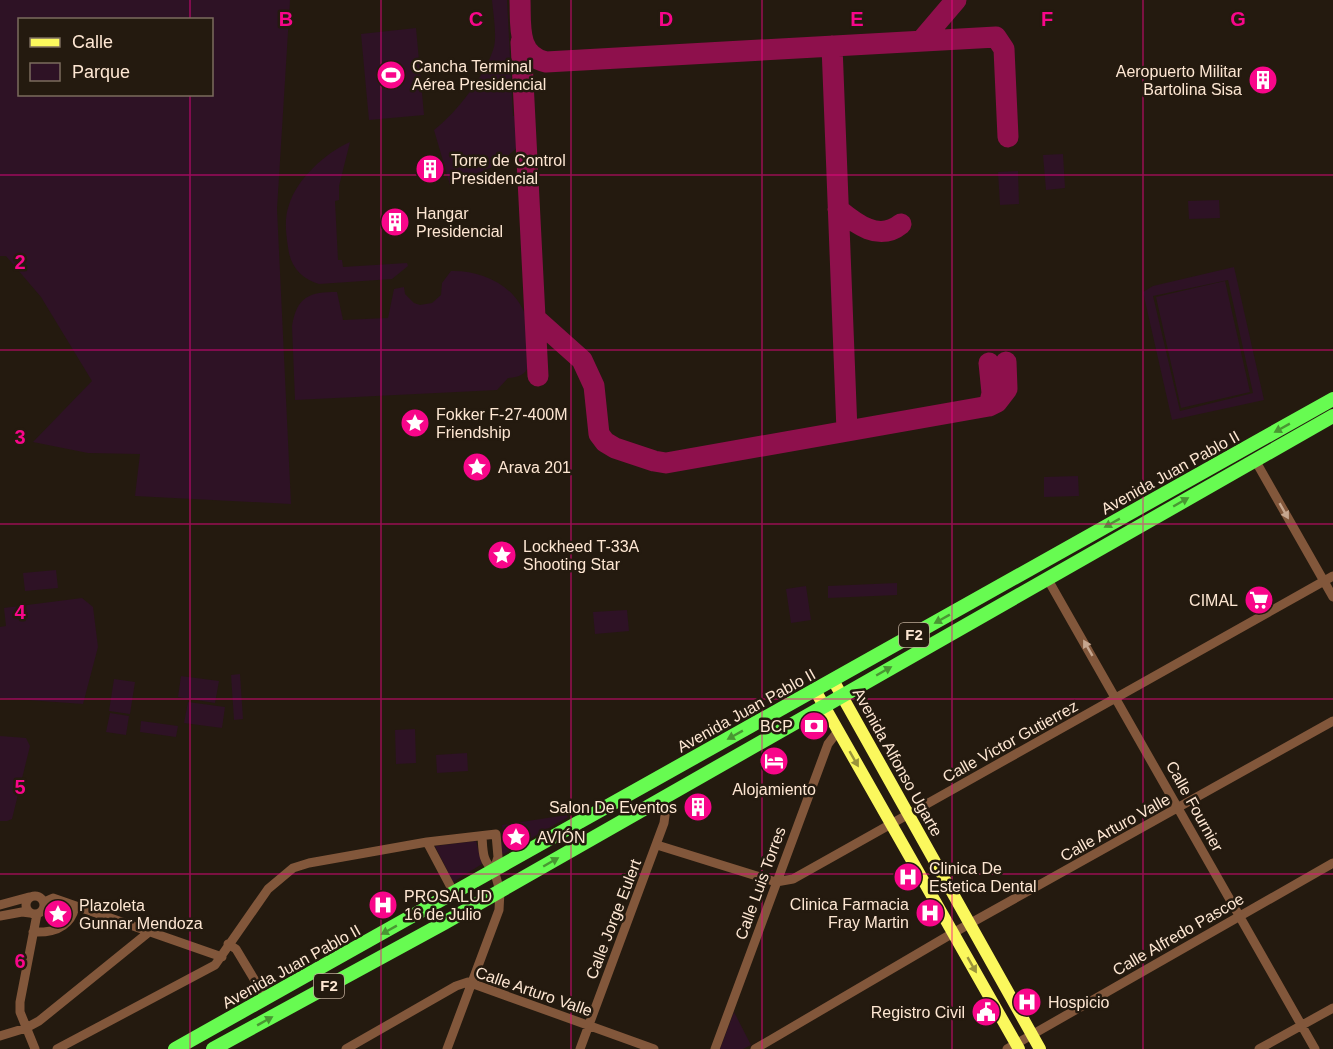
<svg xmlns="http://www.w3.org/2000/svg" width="1333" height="1049" viewBox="0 0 1333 1049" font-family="Arial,sans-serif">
  <rect width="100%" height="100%" fill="#241a0f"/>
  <path fill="#2e1225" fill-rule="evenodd" d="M0,0H290L277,209L291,504L135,496L140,454L88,453L33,442L92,381L41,297L6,256H0ZM20,20H212V94H20Z
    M492,0H507L513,116H517L518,147L497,165L450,185L434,130C457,112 486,75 494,47C497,35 493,12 492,0Z
    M416,28L424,115L369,120L361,34Z
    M350,142L339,186V200L335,201L338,260H342L343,267L407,263L408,266L392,279L319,284C301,279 290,266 288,247C286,234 284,218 289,205C297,179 325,153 350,142Z
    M1063,154L1065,188L1046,190L1043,155Z
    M1018,171L1019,204L1000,205L998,172Z
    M1219,200L1220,218L1189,219L1188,201Z
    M1234,267L1264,400L1172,420L1143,292L1153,286ZM1228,280L1253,393L1180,411L1153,296Z
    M451,271C483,270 519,287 527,321C529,329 529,338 529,345C530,364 531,377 508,378L497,390L295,400L292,326C297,296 310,292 337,292L343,320L388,318L394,289L404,287L405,294L414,303L420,305L432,303L441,295L442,283Z
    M1225,281L1250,392L1181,408L1156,297Z
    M1078,476L1079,496L1044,497V477Z
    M56,570L58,588L25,591L23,573Z
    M897,583V595L828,598V586Z
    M806,586L811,620L791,623L786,589Z
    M82,598L93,607L98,647L83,704L0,698V627L6,626L4,608Z
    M627,610L629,631L595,634L593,612Z
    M240,674L243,719L234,720L231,675Z
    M181,676L219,681L215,703L178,697Z
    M114,679L135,682L130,714L109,711Z
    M188,702L225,707L222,728L184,723Z
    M110,713L129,716L126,735L106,732Z
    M141,721L178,726L176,737L140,732Z
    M415,729L416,763L396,764L395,730Z
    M0,736L26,738L30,746L12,819L7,821H0Z
    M467,753L468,771L437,773L436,755Z
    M567,815L568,817L504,854L500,853L498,840L503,835L502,825Z
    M476,841L482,864L453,882L435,846Z
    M734,1012L751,1045L743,1049H720Z"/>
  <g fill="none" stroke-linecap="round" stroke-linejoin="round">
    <path stroke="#8e104c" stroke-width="21" d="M520,0C521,24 516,55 546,62L996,37L1004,49L1008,137
      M921,41L956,0
      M521,42L538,376
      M832,46L847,431
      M838,209C856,224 879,242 901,224
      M535,318L582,360L594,386L599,434L605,442L615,448L654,461L666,463L989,406L997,402L1007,389L1006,362
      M989,406L992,393L989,363"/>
    <path stroke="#82573b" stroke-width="9" d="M1255,460L1333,597
      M1047,578L1315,1049
      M482,836C483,850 482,862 494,870
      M427,842L454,893
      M657,845L776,882L793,879L1333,576
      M26 905a9 9 0 1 1 18 0a9 9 0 1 1-18 0Z
      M44,902L53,898L222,957
      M0,905L29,897
      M0,916L22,912L30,913
      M33,932C53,933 70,928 75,907
      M228,944L236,949L266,999
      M0,1036L26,1028L39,1021L149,932
      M35,1049L20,1012V1002L37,914
      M57,1049L215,965L268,889L293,868L309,863L427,842L496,834L498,857L494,870
      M346,1049L456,986L468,982L654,1049
      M447,1049L499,910L500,891L494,870
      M580,1049L664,823L666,808L663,798
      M715,1049L828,744L838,731
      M755,1049L953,933L1333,721
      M1007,1049L1333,863
      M1259,1049L1333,1008"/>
    <path stroke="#fbf85d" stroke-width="12" d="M833,680L1040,1049
      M815,690L1019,1049"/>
    <path stroke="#67fb51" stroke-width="14" d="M175,1049L1333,399
      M213,1049L444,923L1333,416"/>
  </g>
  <defs><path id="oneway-solid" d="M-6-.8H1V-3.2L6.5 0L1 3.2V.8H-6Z" transform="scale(1.5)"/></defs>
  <g fill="#499633">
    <use href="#oneway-solid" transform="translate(1282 428) rotate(151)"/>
    <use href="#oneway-solid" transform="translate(1181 502) rotate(-30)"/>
    <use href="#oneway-solid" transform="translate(1112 523) rotate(151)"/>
    <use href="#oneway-solid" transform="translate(942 619) rotate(151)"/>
    <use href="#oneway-solid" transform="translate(884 671) rotate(-30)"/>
    <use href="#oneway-solid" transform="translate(735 735) rotate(151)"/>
    <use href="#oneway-solid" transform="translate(551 862) rotate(-30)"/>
    <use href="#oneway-solid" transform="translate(389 930) rotate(151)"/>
    <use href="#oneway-solid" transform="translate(265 1021) rotate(-29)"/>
  </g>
  <g fill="#c6a68f">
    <use href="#oneway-solid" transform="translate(1284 511) rotate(60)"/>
    <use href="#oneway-solid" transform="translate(1088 648) rotate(-120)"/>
  </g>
  <g fill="#9a943a">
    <use href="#oneway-solid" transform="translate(854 759) rotate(60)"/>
    <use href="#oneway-solid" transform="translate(972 965) rotate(60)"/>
  </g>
  <path fill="none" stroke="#f8068a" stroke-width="1.5" stroke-opacity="0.55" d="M190,0V20M381,0V1049M571,0V1049M762,0V1049M952,0V1049M1143,0V1049M190,94V1049M0,175H1333M0,350H1333M0,524H1333M0,699H1333M0,874H1333"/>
  <defs>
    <g id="stadium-disc" transform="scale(1.5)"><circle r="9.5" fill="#f8068a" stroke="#241a0f"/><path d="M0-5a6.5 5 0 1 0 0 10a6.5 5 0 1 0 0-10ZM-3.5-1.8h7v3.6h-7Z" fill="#fff"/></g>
    <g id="building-disc" transform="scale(1.5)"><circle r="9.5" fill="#f8068a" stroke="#241a0f"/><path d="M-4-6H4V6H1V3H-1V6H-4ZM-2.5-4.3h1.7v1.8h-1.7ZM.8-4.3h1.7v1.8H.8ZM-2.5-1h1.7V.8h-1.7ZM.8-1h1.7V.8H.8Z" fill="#fff"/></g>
    <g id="sight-disc" transform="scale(1.5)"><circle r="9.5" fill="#f8068a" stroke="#241a0f"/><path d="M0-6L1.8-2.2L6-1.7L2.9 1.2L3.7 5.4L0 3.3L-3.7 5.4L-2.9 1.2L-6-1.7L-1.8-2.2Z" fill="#fff"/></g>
    <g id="supermarket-disc" transform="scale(1.5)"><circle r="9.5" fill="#f8068a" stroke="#241a0f"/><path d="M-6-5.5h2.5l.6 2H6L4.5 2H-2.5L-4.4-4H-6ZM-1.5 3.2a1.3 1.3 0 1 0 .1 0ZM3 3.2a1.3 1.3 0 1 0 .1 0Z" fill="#fff"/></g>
    <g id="bank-disc" transform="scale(1.5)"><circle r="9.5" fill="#f8068a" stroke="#241a0f"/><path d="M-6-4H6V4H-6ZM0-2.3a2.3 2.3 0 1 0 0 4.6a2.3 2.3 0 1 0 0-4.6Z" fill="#fff"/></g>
    <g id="hotel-disc" transform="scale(1.5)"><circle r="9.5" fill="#f8068a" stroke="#241a0f"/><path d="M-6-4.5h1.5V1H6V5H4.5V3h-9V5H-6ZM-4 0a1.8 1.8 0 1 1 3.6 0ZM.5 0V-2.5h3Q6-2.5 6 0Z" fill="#fff"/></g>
    <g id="hospital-disc" transform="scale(1.5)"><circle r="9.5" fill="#f8068a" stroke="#241a0f"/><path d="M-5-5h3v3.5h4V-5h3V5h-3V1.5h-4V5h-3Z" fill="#fff"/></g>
    <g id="civic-disc" transform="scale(1.5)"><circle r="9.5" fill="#f8068a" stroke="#241a0f"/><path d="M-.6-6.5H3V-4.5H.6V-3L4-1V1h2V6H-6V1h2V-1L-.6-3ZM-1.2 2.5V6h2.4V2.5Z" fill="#fff"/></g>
  </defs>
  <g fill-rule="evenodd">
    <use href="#stadium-disc" x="391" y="75"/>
    <use href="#building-disc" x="1263" y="80"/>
    <use href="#building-disc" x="430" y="169"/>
    <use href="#building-disc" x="395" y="222"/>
    <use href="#sight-disc" x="415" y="423"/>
    <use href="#sight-disc" x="477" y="467"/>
    <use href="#sight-disc" x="502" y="555"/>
    <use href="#supermarket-disc" x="1259" y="600"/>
    <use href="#bank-disc" x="814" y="726"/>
    <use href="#hotel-disc" x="774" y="761"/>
    <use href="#building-disc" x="698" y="807"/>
    <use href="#sight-disc" x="516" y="837"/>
    <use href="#hospital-disc" x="908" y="877"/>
    <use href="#hospital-disc" x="383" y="905"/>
    <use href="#hospital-disc" x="930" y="913"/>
    <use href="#sight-disc" x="58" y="914"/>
    <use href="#hospital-disc" x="1027" y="1002"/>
    <use href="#civic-disc" x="986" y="1012"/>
  </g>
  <g text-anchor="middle" stroke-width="5" stroke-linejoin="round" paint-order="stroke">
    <g fill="#241a0f" stroke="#bdaa98" stroke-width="1.5">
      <rect x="899" y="623" width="30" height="24" rx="4.5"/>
      <rect x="314" y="974" width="30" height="24" rx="4.5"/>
    </g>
    <g font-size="15" font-weight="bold" fill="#fee7d3">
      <text x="914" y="640">F2</text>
      <text x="329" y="991">F2</text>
    </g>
    <g font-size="16" fill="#fee7d3" stroke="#241a0f" text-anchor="start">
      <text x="412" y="72">Cancha Terminal<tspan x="412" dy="18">Aérea Presidencial</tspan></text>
      <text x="1242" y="77" text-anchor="end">Aeropuerto Militar<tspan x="1242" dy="18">Bartolina Sisa</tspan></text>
      <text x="451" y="166">Torre de Control<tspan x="451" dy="18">Presidencial</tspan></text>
      <text x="416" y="219">Hangar<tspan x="416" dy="18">Presidencial</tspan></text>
      <text x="436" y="420">Fokker F-27-400M<tspan x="436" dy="18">Friendship</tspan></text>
      <text x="498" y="473">Arava 201</text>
      <text x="523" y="552">Lockheed T-33A<tspan x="523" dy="18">Shooting Star</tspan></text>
      <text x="1238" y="606" text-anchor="end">CIMAL</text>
      <text x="793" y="732" text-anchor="end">BCP</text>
      <text x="774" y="795" text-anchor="middle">Alojamiento</text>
      <text x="677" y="813" text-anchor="end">Salon De Eventos</text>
      <text x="537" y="843">AVIÓN</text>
      <text x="929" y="874">Clinica De<tspan x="929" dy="18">Estetica Dental</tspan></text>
      <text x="404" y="902">PROSALUD<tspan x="404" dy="18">16 de Julio</tspan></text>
      <text x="909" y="910" text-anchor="end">Clinica Farmacia<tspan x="909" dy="18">Fray Martin</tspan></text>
      <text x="79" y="911">Plazoleta<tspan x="79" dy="18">Gunnar Mendoza</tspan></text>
      <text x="1048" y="1008">Hospicio</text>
      <text x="965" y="1018" text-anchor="end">Registro Civil</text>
    </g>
    <g font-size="16" fill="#fee7d3" stroke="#241a0f">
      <text transform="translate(1170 472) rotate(-29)" y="6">Avenida Juan Pablo II</text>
      <text transform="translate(746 710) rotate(-29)" y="6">Avenida Juan Pablo II</text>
      <text transform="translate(1010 741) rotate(-29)" y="6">Calle Victor Gutierrez</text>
      <text transform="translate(898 762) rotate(61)" y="6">Avenida Alfonso Ugarte</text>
      <text transform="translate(1195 806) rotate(61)" y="6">Calle Fournier</text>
      <text transform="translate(1115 827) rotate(-29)" y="6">Calle Arturo Valle</text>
      <text transform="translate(760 883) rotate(-70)" y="6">Calle Luis Torres</text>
      <text transform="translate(613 919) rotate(-69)" y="6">Calle Jorge Eulert</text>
      <text transform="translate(1178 934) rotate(-30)" y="6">Calle Alfredo Pascoe</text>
      <text transform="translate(291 966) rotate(-29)" y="6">Avenida Juan Pablo II</text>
      <text transform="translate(534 991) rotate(19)" y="6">Calle Arturo Valle</text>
    </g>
  </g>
  <g font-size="20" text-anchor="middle" font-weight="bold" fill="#f8068a" stroke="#241a0f" stroke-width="5" stroke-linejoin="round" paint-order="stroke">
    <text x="286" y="26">B</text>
    <text x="476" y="26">C</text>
    <text x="666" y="26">D</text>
    <text x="857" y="26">E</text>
    <text x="1047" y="26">F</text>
    <text x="1238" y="26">G</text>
    <text x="20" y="269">2</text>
    <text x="20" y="444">3</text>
    <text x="20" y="619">4</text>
    <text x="20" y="794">5</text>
    <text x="20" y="968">6</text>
  </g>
  <rect x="18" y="18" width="195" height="78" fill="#241a0f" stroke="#7b6c5d" stroke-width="1.5"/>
  <rect x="30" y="38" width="30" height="9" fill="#fbf85d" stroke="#7b6c5d" stroke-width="1.5"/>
  <text x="72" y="48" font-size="18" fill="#fee7d3">Calle</text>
  <rect x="30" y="63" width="30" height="18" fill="#2e1225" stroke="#7b6c5d" stroke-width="1.5"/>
  <text x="72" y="78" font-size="18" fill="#fee7d3">Parque</text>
</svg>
